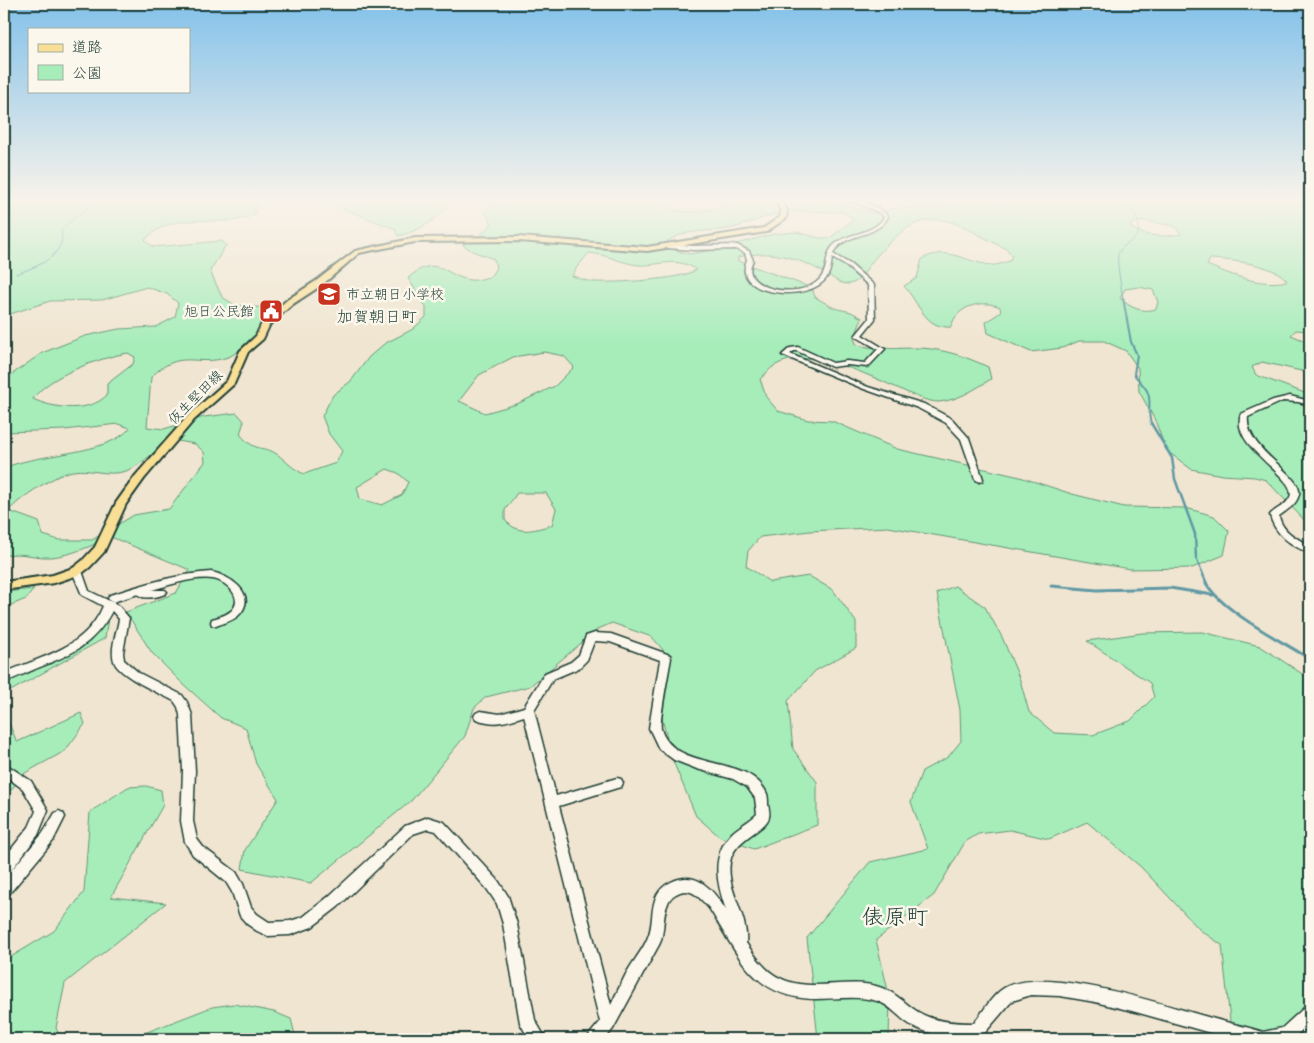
<svg xmlns="http://www.w3.org/2000/svg" width="1314" height="1043" viewBox="0 0 1314 1043" font-family="Dekko,'Klee One',sans-serif">
  <rect width="100%" height="100%" fill="#f0e5d0"/>
  <filter id="ink" filterUnits="userSpaceOnUse"><feTurbulence type="fractalNoise" baseFrequency=".02" numOctaves="2"/><feDisplacementMap in="SourceGraphic" scale="10" xChannelSelector="R" yChannelSelector="G"/><feConvolveMatrix kernelMatrix="1 2 1 2 8 2 1 2 1" color-interpolation-filters="sRGB"/></filter>
  <g filter="url(#ink)">
    <path fill="#a7edba" stroke="#639577" fill-rule="evenodd" d="M4,199H261L255,207V214C222,232 177,205 145,240L153,247L222,241L226,245L210,271L222,297L235,305L277,309L275,322C264,330 238,354 228,357C196,368 181,347 151,377L147,427L164,429L204,417L237,413L244,421L240,434C256,454 263,444 278,455C287,462 293,469 304,474L336,463L342,451L329,434L322,416L333,395L351,381L369,357L384,344L413,329L426,317V307L408,278C438,252 446,277 470,280C476,281 484,278 490,277L496,268L494,259L472,251L463,245L467,241L480,235L492,224L484,211L502,199H664L663,203C677,218 708,210 726,206L730,199H833L844,205L875,214L894,208H947L949,206L915,199H1310V297L1306,298L1310,304V331L1296,330L1291,335L1310,343V373L1262,362L1252,367L1256,375L1310,395V526L1266,480L1255,477L1222,475L1191,469L1166,450L1155,420L1139,391L1138,368L1126,351L1104,341H1079L1062,348L1031,352L988,333L986,322L1001,312L1000,307C982,299 956,306 951,327C925,329 919,303 904,286L917,278L922,259C948,245 964,262 991,265C997,266 1004,262 1010,261L1012,255L1007,249C988,241 967,226 948,221C914,213 890,240 870,264C864,272 861,282 849,284C841,285 832,277 825,273C796,257 771,249 738,257V261L812,288L815,297L834,308L851,312L862,318L854,339L857,345C879,350 898,348 920,348C944,349 967,357 988,367L991,379C975,389 959,400 939,402C928,402 912,395 902,390C869,376 810,344 774,366C769,369 765,375 760,379L766,397L778,411L808,420L832,421L897,449L1020,477L1072,494L1124,507L1186,508L1214,516L1229,531L1224,555L1192,568L1130,569L888,527L810,531L760,537L748,551L746,566L770,582L809,576L833,590L856,622V648L815,671L788,701L793,749L817,782V825L754,849L720,837L696,816L673,761L660,711L669,657L652,637L612,623L598,629L530,686L486,697L474,708L465,736L411,801L311,883L242,869L245,850L278,799L256,764L246,728L221,718L182,683L152,653L126,612L176,593L190,570L111,537C91,546 72,555 51,557C35,558 19,551 4,556V468C37,453 108,455 130,428L118,424L64,430L4,432V377L11,375L42,353L85,336L119,329L156,327L175,317L178,303L167,294L147,287L102,300L50,301L4,316ZM784,211L843,212L854,219L830,238H819L796,232L774,234L713,250L690,254L662,247C679,226 713,234 736,227C752,222 768,216 784,211ZM1145,221L1175,226L1181,234C1166,237 1142,238 1130,226L1135,222ZM589,253C609,255 620,263 639,265C658,266 679,256 696,270C681,280 615,283 595,282C588,282 580,278 572,276L577,267ZM1210,259C1230,260 1276,264 1287,281C1261,287 1231,275 1207,265ZM1139,287L1153,290L1158,302L1156,309C1142,313 1130,308 1120,298L1125,289ZM544,352L564,356L574,367L555,386L517,404L485,413L459,401L479,375L513,357ZM128,353L135,357L133,364L107,384V395C90,413 54,409 33,399C47,376 102,357 128,353ZM178,441L195,444L204,452L205,462L169,509L134,515L92,540H59L43,535L39,522L9,511C17,499 58,473 73,471C90,468 108,477 126,471C146,464 156,445 178,441ZM387,469L398,473L408,482L402,495L382,505L360,499L357,487ZM517,493H546L556,509L552,525C533,530 519,536 505,520V510Z
      M295,199H450C443,218 417,232 398,236L395,229L337,206Z
      M955,586L985,607L1002,637L1020,680L1029,712L1054,733L1093,735L1130,721L1154,697L1150,683L1087,641L1142,633L1202,632L1260,646L1310,679V1039H1232L1222,945L1200,930L1141,867L1087,822L1049,839L1010,830L978,834L965,842L934,895L876,940L890,999L889,1039H818L807,938L870,862L928,849L911,802L922,771L948,757L961,741L960,710L937,593Z
      M34,589L26,599L4,608V592Z
      M108,618L105,638L7,693L4,702V681L14,673L69,651Z
      M4,712L17,742L81,713L85,724L65,751L25,773L4,798Z
      M146,786L161,790L163,805L111,897L166,903L65,983L56,1028L61,1039H4V961L54,931L84,892L90,812L128,787Z
      M234,1004L274,1012L291,1019L296,1039H129L212,1007Z"/>
    <g fill="none" stroke-linecap="round" stroke-linejoin="round">
      <path stroke="#6098a4" stroke-width="1" d="M16,274C36,267 68,256 61,229L87,208L94,199
        M4,278L8,276
        M1123,299C1122,290 1115,259 1119,252C1124,242 1138,242 1139,229C1140,220 1132,212 1130,203L1136,199"/>
      <path stroke="#6098a4" stroke-width="2" d="M1123,298L1131,342L1137,355L1134,374C1138,380 1146,387 1148,393C1152,404 1146,414 1152,425"/>
      <path stroke="#6098a4" stroke-width="2.5" d="M1151,423L1172,458L1175,479L1195,534L1196,558L1207,584"/>
      <path stroke="#6098a4" stroke-width="3" d="M1206,583C1223,612 1280,640 1310,659
        M1051,586L1097,590L1170,588L1213,595"/>
      <g stroke="#1f3d34" stroke-width="3">
        <path id="minor" d="M848,199C861,199 881,207 888,217C875,240 844,231 833,254L850,264L874,285L875,319L862,335L885,349L869,366L867,367L847,365L832,367L797,351H794L790,354L868,387L924,404L952,419L969,438L983,479L982,481L979,482L975,479L961,439L946,423L918,408L864,389L782,355L790,348L798,347L833,363L847,361L865,363L878,349L855,336L869,319L868,285L846,266L832,258C831,264 831,271 827,277C811,304 730,296 747,260L745,253L736,249L693,250L668,248L665,246L668,244L693,246L737,245L749,251L753,260C749,268 749,275 756,281C772,294 810,295 822,276C830,263 823,252 838,242C852,232 874,234 884,217L880,213Z
          M1290,396L1310,401V405L1298,402L1283,401L1248,417C1244,449 1303,475 1299,494C1297,505 1287,510 1279,516C1282,532 1297,538 1310,546V553C1293,547 1274,534 1270,515C1276,508 1286,506 1290,497C1299,477 1229,448 1241,414L1273,400Z
          M77,568L80,569L82,571L89,591L118,605L129,618L123,653L124,660L139,673L182,695L187,702L192,715L195,771L193,821L197,839L203,847L236,872L243,884L251,907L257,914L269,922L290,921L303,917L328,897L405,826L428,817L444,822L497,879L508,896L517,924L535,1020L546,1039H529L520,1023L503,924L497,904L487,889L436,831L428,829L413,834L338,907L312,927L290,935L268,936L257,931L247,924L240,916L232,892L226,882L193,855L185,842L181,821L183,771L180,715L178,707L174,701C161,694 117,675 114,661C110,648 117,632 119,619L112,611C93,647 69,655 33,670C23,674 14,679 4,682V673C42,656 85,649 103,606L82,595L72,571L74,569Z
          M211,572C228,575 258,593 240,614C235,620 224,623 216,626L212,625L211,622L212,619C219,617 228,615 233,609C243,596 225,581 213,579C196,576 169,585 152,590H165L167,592L165,594C158,597 147,599 140,596L138,594L113,602L110,601L108,598L110,595C143,585 176,574 211,572Z
          M595,633L611,634L670,655L671,658C669,670 659,721 661,729C674,773 750,753 767,794C768,797 768,801 768,805C769,809 770,813 769,817C766,830 738,837 731,858C723,887 749,914 746,943C755,956 765,971 780,978C810,993 845,978 876,986C893,990 904,1003 918,1012C934,1022 956,1023 974,1023C983,1012 992,995 1004,988C1044,965 1161,1004 1204,1016C1224,1022 1244,1026 1263,1032L1282,1028L1305,1007L1310,1005V1022L1293,1039H1232L1132,1011L1095,1002L1060,996L1031,995L1012,1001L983,1035L978,1038L949,1037L950,1039H934L932,1033C923,1031 913,1027 905,1021C896,1014 888,1004 877,1001C858,995 835,999 816,999C752,998 739,955 709,908C700,898 690,885 676,894C672,896 669,900 668,903C662,916 665,930 660,943L613,1029L605,1039H587L590,1034L600,1022L524,716C505,722 496,726 476,719L474,716L476,713L480,711L500,714L524,707L545,673L571,662L579,655L586,636ZM596,641L610,642L660,660L649,728L659,749L674,760L697,769L733,779L747,787L755,798L757,814C749,822 739,826 732,833C710,856 717,884 726,910C713,890 697,869 671,882C665,885 660,889 657,895C650,909 654,923 648,937C643,950 633,961 626,974C621,984 616,994 611,1005L559,806L617,788L621,787L623,783L621,779L617,778L556,796L534,710L553,679L579,668L587,660L594,642Z
          M4,763L31,781L48,810L38,835L9,873L4,874V858L29,827L36,811L23,789L4,775Z
          M59,811L63,813L65,817L53,841L9,894L4,896V879L43,833L55,813Z"/>
      </g>
      <g stroke="#1f3d34" stroke-width="4">
        <path id="major" d="M775,199H781L787,211L786,218L766,232L647,251L519,241L415,242L359,253L322,285L293,304L270,324L263,339L248,352L234,384L194,420L144,479L126,504L104,552L90,567L81,574L54,583L4,590V582L53,575L73,568L82,561L95,547L116,503L136,475L188,416L227,381L240,351L256,336L263,321L287,300L316,281L355,251L415,238L519,237L647,247L764,228L780,217L781,211Z"/>
      </g>
      <use href="#minor" fill="#fbf7ec" fill-rule="evenodd"/>
      <use href="#major" fill="#f9df96" fill-rule="evenodd"/>
    </g>
  </g>
  <linearGradient id="sky" x2="0" y2="1"><stop stop-color="#83c1ea"/><stop offset="0.58" stop-color="#f8f3ea"/><stop offset="1" stop-color="#f8f3ea" stop-opacity="0"/></linearGradient>
  <rect width="1314" height="345" fill="url(#sky)"/>
  <defs>
    <g id="school-square" transform="scale(1.25)"><rect x="-9" y="-9" width="18" height="18" rx="4" fill="#c8321e" stroke="#fbf7ec"/><path d="M0-5L7-2L0 1L-7-2ZM-4 1L0 2.5L4 1V4Q0 6-4 4Z" fill="#fff"/></g>
    <g id="civic-square" transform="scale(1.25)"><rect x="-9" y="-9" width="18" height="18" rx="4" fill="#c8321e" stroke="#fbf7ec"/><path d="M-.6-6.5H3V-4.5H.6V-3L4-1V1h2V6H-6V1h2V-1L-.6-3ZM-1.2 2.5V6h2.4V2.5Z" fill="#fff"/></g>
  </defs>
  <g fill-rule="evenodd">
    <use href="#school-square" x="329" y="294"/>
    <use href="#civic-square" x="271" y="311"/>
  </g>
  <g text-anchor="middle" stroke-width="5" stroke-linejoin="round" paint-order="stroke">
    <g font-size="14" fill="#1f3d34" stroke="#fbf7ec" text-anchor="start">
      <text x="346" y="299">市立朝日小学校</text>
      <text x="254" y="316" text-anchor="end">旭日公民館</text>
    </g>
    <g font-size="14" fill="#1f3d34" stroke="#fbf7ec">
      <text transform="translate(195 397) rotate(-45)" y="5">仮生堅田線</text>
    </g>
    <g font-size="16" fill="#1f3d34" stroke="#fbf7ec">
      <text x="377" y="322">加賀朝日町</text>
    </g>
    <g font-size="22" fill="#1f3d34" stroke="#fbf7ec">
      <text x="895" y="924">俵原町</text>
    </g>
  </g>
  <rect width="1314" height="1043" fill="none" stroke="#fbf7ec" stroke-width="20"/>
  <rect x="10" y="10" width="1294" height="1023" fill="none" stroke="#1f3d34" stroke-width="2" filter="url(#ink)"/>
  <rect x="28" y="28" width="162" height="65" fill="#fbf7ec" stroke="#a3ada2"/>
  <rect x="38" y="44" width="25" height="8" fill="#f9df96" stroke="#a3ada2"/>
  <text x="72" y="52" font-size="15" fill="#1f3d34">道路</text>
  <rect x="38" y="65" width="25" height="15" fill="#a7edba" stroke="#a3ada2"/>
  <text x="72" y="78" font-size="15" fill="#1f3d34">公園</text>
</svg>
